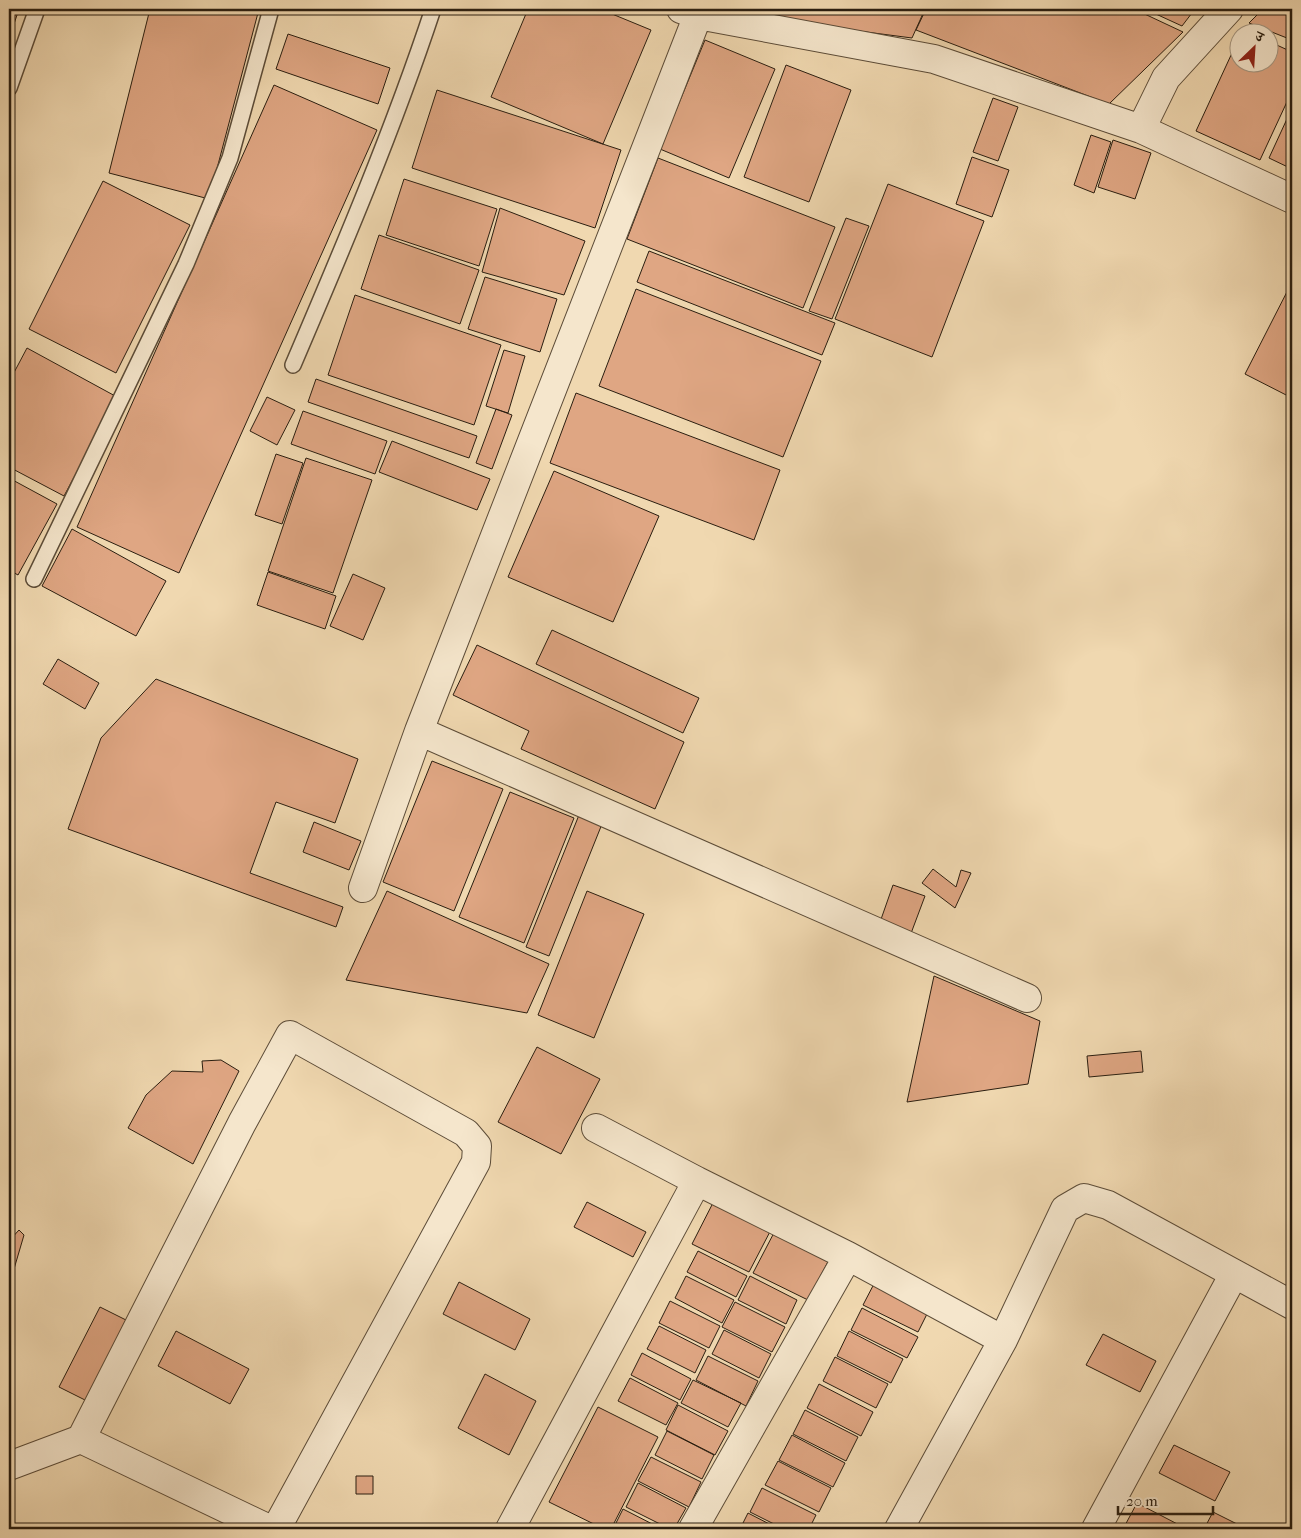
<svg xmlns="http://www.w3.org/2000/svg" width="1301" height="1538" viewBox="0 0 1301 1538" font-family="'IM FELL French Canon','Noto Serif Devanagari',serif">
  <rect width="100%" height="100%" fill="#f0d8b0"/>
  <filter id="stains"><feTurbulence type="fractalNoise" baseFrequency=".004" numOctaves="4"/><feColorMatrix values="0 0 0 0 .2 0 0 0 0 .09 0 0 0 0 .02 0 0 0 .5 -.17"/></filter>
  <radialGradient id="worn" r=".72"><stop offset=".6" stop-color="#630" stop-opacity="0"/><stop offset="1" stop-color="#630" stop-opacity=".3"/></radialGradient>
  <path fill="#dfa683" stroke="#2a1e10" d="M9,9H19L9,39Z
    M150,9H259L209,199L109,173Z
    M528,9H600L651,30L603,144L491,97Z
    M764,9H925L912,38L759,18Z
    M926,9H1134L1183,32L1109,104L916,30Z
    M1145,9H1195L1182,26Z
    M1263,9H1292V40L1249,23Z
    M288,34L390,68L378,104L276,69Z
    M705,40L775,69L729,178L660,149Z
    M1238,40V62H1268V41L1292,52V91L1260,160L1196,131Z
    M786,65L851,90L809,202L744,177Z
    M274,85L377,130L179,573L77,527Z
    M437,90L621,150L595,228L412,168Z
    M993,98L1018,107L998,161L973,152Z
    M1292,108V169L1269,158Z
    M1091,135L1111,142L1094,193L1074,185Z
    M1113,140L1151,153L1135,199L1098,187Z
    M972,157L1009,170L992,217L956,204Z
    M658,158L835,227L803,308L627,239Z
    M404,179L497,209L479,266L386,235Z
    M103,181L190,225L116,373L29,329Z
    M888,184L984,221L932,357L835,319Z
    M500,208L585,241L564,295L482,272Z
    M846,218L869,226L832,319L809,311Z
    M379,235L479,270L460,324L361,289Z
    M649,251L835,323L822,355L637,282Z
    M485,277L557,299L540,352L468,329Z
    M1292,282V398L1245,374Z
    M636,289L821,361L783,457L599,386Z
    M355,295L501,345L474,425L328,375Z
    M27,348L117,397L64,496L9,467V382Z
    M504,350L525,356L508,413L486,406Z
    M316,379L477,436L469,458L308,402Z
    M576,393L780,470L754,540L550,463Z
    M267,397L295,410L277,445L250,431Z
    M496,409L512,415L492,469L476,463Z
    M303,411L387,441L375,474L291,444Z
    M392,441L490,479L477,510L379,472Z
    M276,454L303,463L282,524L255,515Z
    M306,458L372,480L333,593L268,571Z
    M554,471L659,516L613,622L508,577Z
    M9,478L57,504L18,575L9,570Z
    M72,529L166,581L136,636L42,586Z
    M268,572L336,596L325,629L257,605Z
    M353,574L385,588L363,640L330,626Z
    M552,630L699,698L683,733L536,664Z
    M477,645L684,742L655,809L521,749L529,731L453,695Z
    M58,659L99,683L85,709L43,684Z
    M156,679L358,759L335,823L276,802L250,873L343,907L336,927L68,829L101,738Z
    M432,761L503,789L454,911L383,882Z
    M510,792L574,818L524,943L459,917Z
    M579,815L602,824L549,956L526,947Z
    M314,822L361,841L349,870L303,852Z
    M933,869L956,887L961,870L971,873L955,908L922,883Z
    M893,885L925,896L910,936L879,925Z
    M387,891L549,964L527,1013L346,980Z
    M587,891L644,914L594,1038L538,1015Z
    M934,976L1040,1021L1028,1084L907,1102Z
    M537,1047L600,1079L561,1154L498,1122Z
    M1141,1051L1143,1072L1089,1077L1087,1056Z
    M221,1060L239,1071L193,1164L128,1128L146,1095L172,1071L203,1072L202,1061Z
    M717,1195L774,1224L749,1272L692,1244Z
    M587,1202L646,1232L633,1257L574,1227Z
    M777,1227L832,1254L808,1300L753,1273Z
    M19,1230L24,1235L9,1286V1241Z
    M698,1251L747,1276L736,1297L687,1272Z
    M686,1276L734,1300L722,1323L675,1298Z
    M750,1276L797,1300L786,1324L738,1300Z
    M876,1280L930,1308L918,1332L863,1305Z
    M459,1282L530,1319L515,1350L443,1314Z
    M670,1301L720,1326L709,1348L659,1323Z
    M735,1302L785,1327L772,1352L722,1327Z
    M100,1307L128,1321L87,1401L59,1387Z
    M862,1308L918,1337L907,1358L851,1330Z
    M659,1326L706,1350L695,1373L647,1349Z
    M724,1330L771,1354L759,1378L712,1354Z
    M176,1331L249,1369L230,1404L158,1366Z
    M849,1331L903,1359L891,1383L837,1356Z
    M1103,1334L1156,1361L1140,1392L1086,1365Z
    M642,1353L691,1379L680,1400L631,1375Z
    M708,1356L758,1381L746,1406L696,1380Z
    M835,1357L888,1384L876,1408L823,1381Z
    M485,1374L536,1401L509,1455L458,1428Z
    M630,1378L678,1403L666,1425L618,1401Z
    M693,1380L741,1403L728,1427L681,1403Z
    M819,1384L873,1412L861,1436L807,1408Z
    M678,1405L728,1431L715,1455L666,1430Z
    M598,1407L658,1437L611,1529H604L549,1502Z
    M805,1410L858,1437L846,1461L793,1434Z
    M667,1431L714,1455L702,1479L655,1455Z
    M792,1435L845,1463L833,1487L779,1460Z
    M1174,1445L1230,1472L1215,1501L1159,1473Z
    M651,1457L701,1482L689,1507L638,1481Z
    M778,1461L831,1488L819,1512L765,1485Z
    M356,1476H373V1494H356Z
    M638,1483L686,1508L674,1529H670L626,1507Z
    M762,1488L816,1515L809,1529H784L750,1512Z
    M1137,1503L1187,1529H1123Z
    M623,1509L662,1529H613Z
    M1213,1512L1247,1529H1204Z
    M748,1513L779,1529H740Z"/>
  <g fill="none" stroke-linecap="round" stroke-linejoin="round">
    <g stroke="#5c4c38" stroke-width="18">
      <path id="lane" d="M9,88L37,9
        M293,365C343,248 393,130 433,9
        M34,579L186,264L230,158L271,9"/>
    </g>
    <g stroke="#5c4c38" stroke-width="30">
      <path id="street" d="M681,9L698,15L934,59L1141,129L1292,199
        M1141,129L1166,78L1229,9
        M419,731L1027,998
        M363,888L419,731L698,15
        M596,1128L697,1181L848,1256
        M81,1439L269,1529
        M9,1466L81,1439L242,1123L290,1035L466,1133L477,1146L476,1162L276,1529
        M510,1529L697,1181
        M693,1529L848,1256L1003,1340
        M899,1529L1003,1340L1065,1209L1084,1198L1108,1205L1292,1305
        M1096,1529L1234,1274"/>
    </g>
    <use href="#lane" stroke="#f5e6cc" stroke-width="15"/>
    <use href="#street" stroke="#f5e6cc" stroke-width="28"/>
  </g>
  <rect width="1301" height="1538" fill="none" stroke="#f0d8b0" stroke-width="30"/>
  <rect x="10" y="10" width="1281" height="1518" fill="none" stroke="#2a1e10" stroke-width="2.5"/>
  <rect x="15" y="15" width="1271" height="1508" fill="none" stroke="#2a1e10"/>
  <g transform="translate(1254 48) rotate(25)"><circle r="24" fill="#f5e6cc" stroke="#a49681"/>
  <path d="M0-4L9 19L0 12L-9 19Z" fill="#8f2418"/>
  <text y="-8" font-size="14" font-weight="bold" text-anchor="middle" fill="#2a1e10">उ</text>
  </g>
  <path d="M1118 1506v8h95v-8" fill="none" stroke="#2a1e10" stroke-width="2.5"/>
  <text x="1126" y="1506" font-size="15" fill="#2a1e10" stroke="#f5e6cc" stroke-width="4" paint-order="stroke">20 m</text>
  <rect width="100%" height="100%" filter="url(#stains)"/>
  <rect width="100%" height="100%" fill="url(#worn)"/>
</svg>
